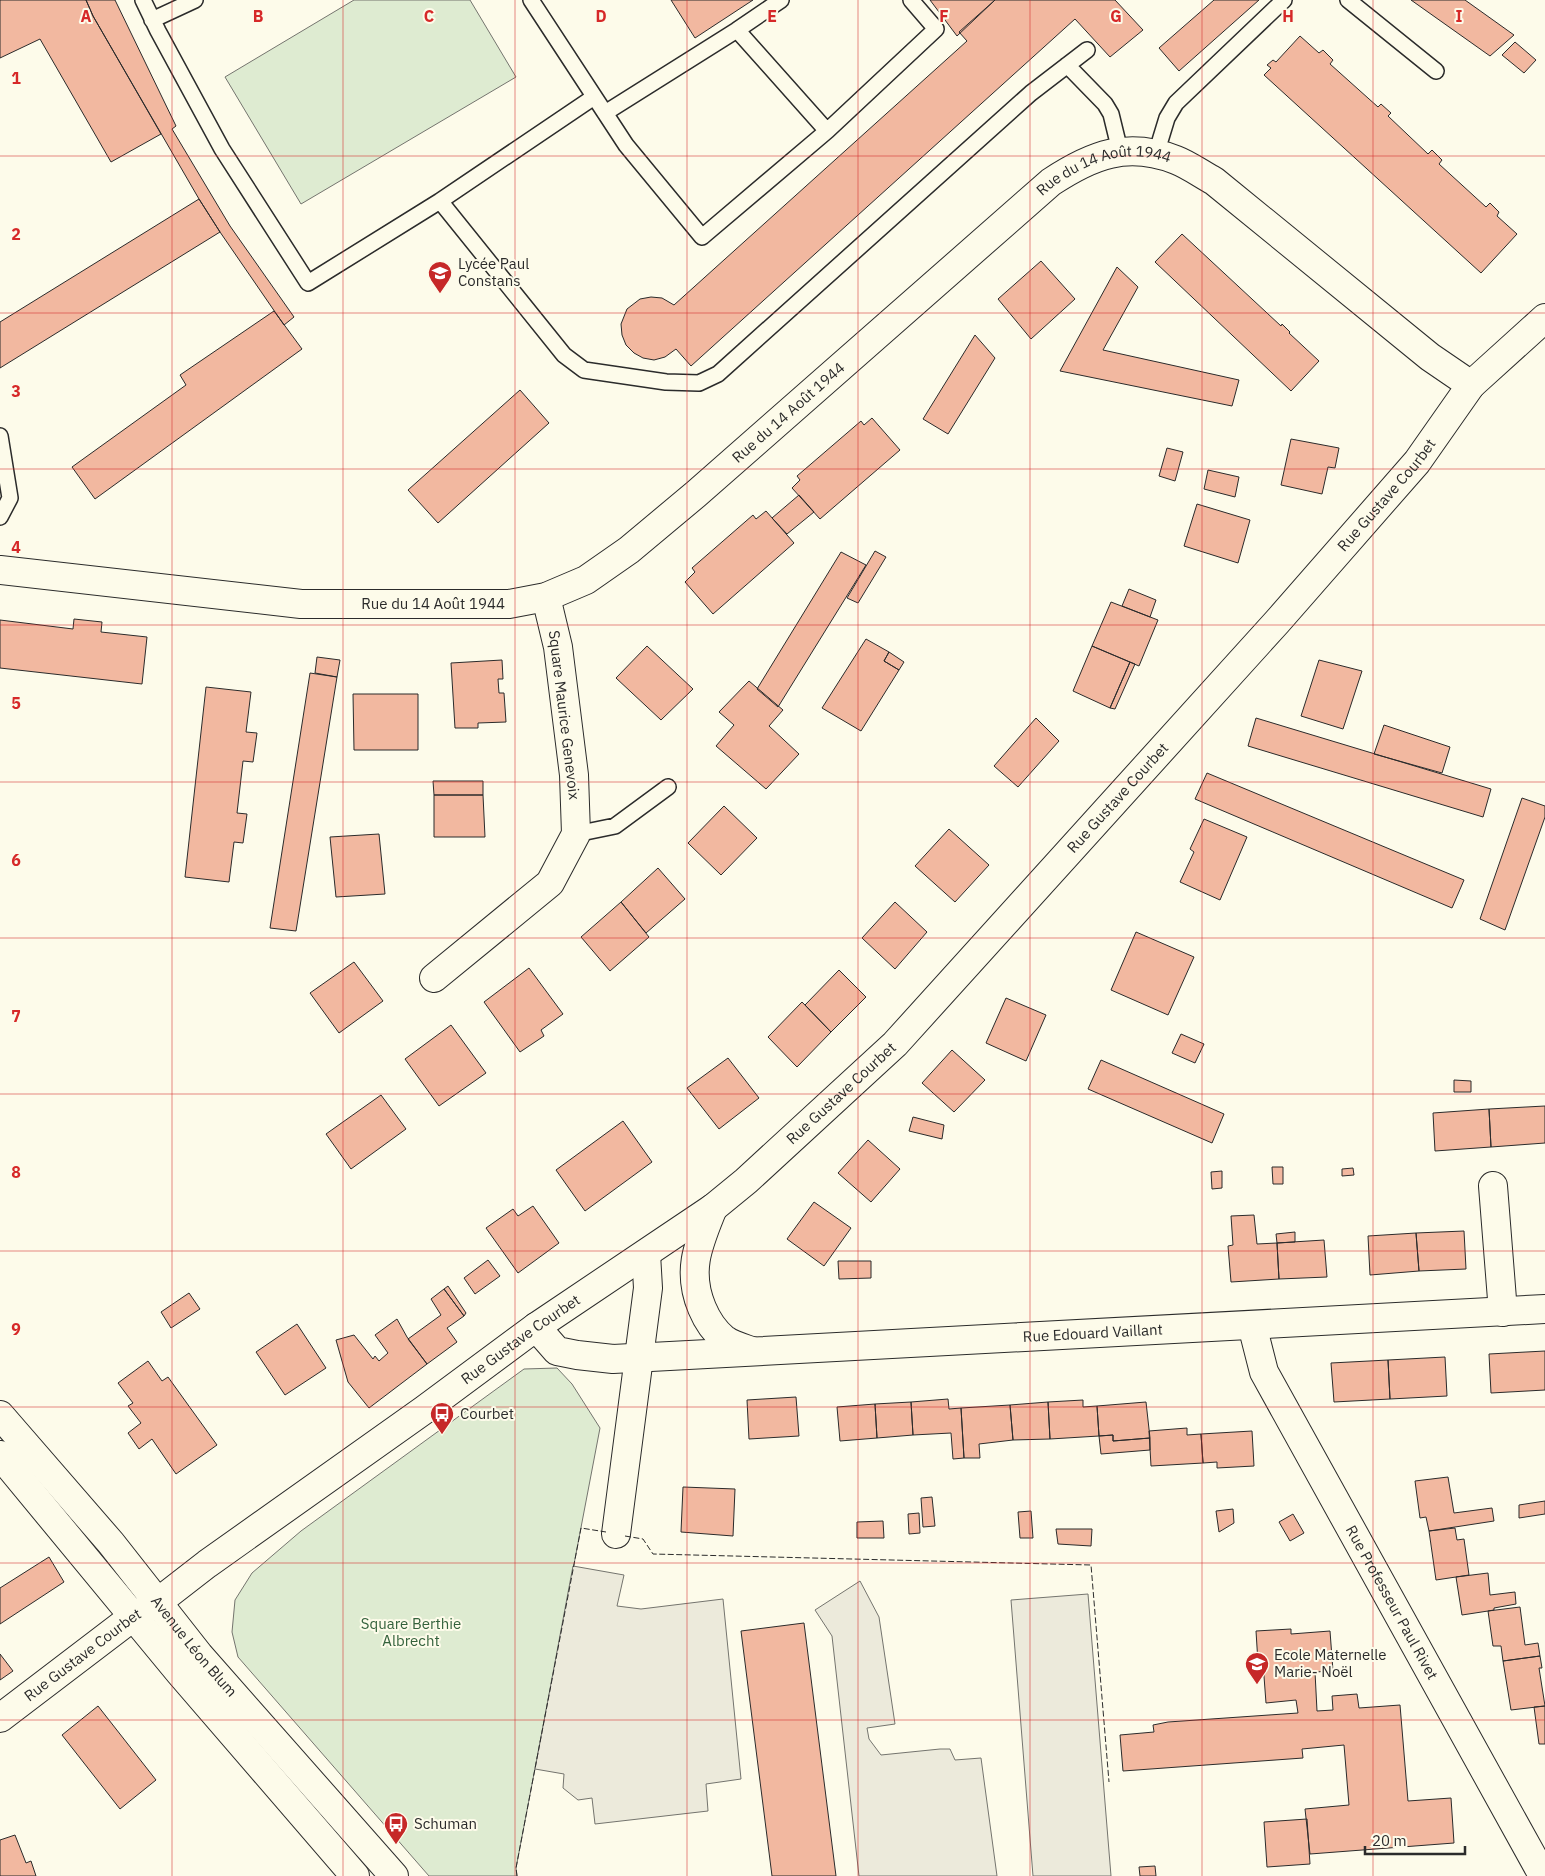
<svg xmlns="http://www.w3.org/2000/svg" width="1545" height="1876" viewBox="0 0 1545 1876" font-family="'IBM Plex Sans',sans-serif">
  <rect width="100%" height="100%" fill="#fdfbea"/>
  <path fill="#deebd1" stroke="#74746e" d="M354,0H470L516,77L301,204L225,77Z
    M557,1368L572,1384L600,1428L516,1868L517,1876H429L238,1657L232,1632L235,1600L252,1573L301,1531L524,1369Z"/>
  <path fill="#eceadb" stroke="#74746e" d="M573,1566L624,1575L617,1606L641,1609L723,1599L741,1779L706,1784L708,1811L595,1824L592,1798L578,1800L563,1788L564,1774L535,1769Z
    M860,1581L879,1617L895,1724L867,1728L869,1739L881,1755L940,1749H950L955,1760L981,1758L997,1876H859L832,1636L815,1610Z
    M1088,1594L1111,1876H1033L1011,1600Z"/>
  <path fill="#f2b8a0" stroke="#2b2b2b" d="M0,0H86L93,16L161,134L111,162L40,39L0,58Z
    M86,0H115L176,126L172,129L230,226L294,317L284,325L220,232L199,199L93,16Z
    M671,0H753L695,38Z
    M930,0H995L957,36Z
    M995,0H1115L1143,30L1110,57L1075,19L691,366L676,349L665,357L654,360L643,358L634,353L626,345L622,335L621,324L627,309L640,299L651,297L662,298L674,305L967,41L959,32Z
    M1214,0H1259L1179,71L1159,48Z
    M1411,0H1465L1514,35L1490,56Z
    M1300,36L1319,53L1323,50L1333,60L1330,64L1378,107L1381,104L1391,113L1388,116L1428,154L1432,150L1442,160L1439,164L1486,207L1490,203L1499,212L1497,216L1517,234L1481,273L1264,75L1271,68L1267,65L1273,60L1276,62Z
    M1515,42L1536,60L1524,73L1502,55Z
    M199,199L220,232L0,368V322Z
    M1182,234L1281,326L1282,324L1290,332L1289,333L1319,361L1291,391L1155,262Z
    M1041,261L1075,299L1031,339L998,299Z
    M1117,267L1138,287L1103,350L1239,380L1232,406L1060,371Z
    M274,311L302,349L95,499L72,467L186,385L180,375Z
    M975,335L995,358L948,434L923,419Z
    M520,390L549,423L438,523L408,490Z
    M872,418L900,450L820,519L792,488L800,480L797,476L861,421L864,425Z
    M1291,439L1339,448L1335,468L1328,467L1322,494L1281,485Z
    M1167,448L1183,452L1175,481L1159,476Z
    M1208,470L1239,477L1235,497L1204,489Z
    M799,495L814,512L787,534L772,518Z
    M1197,504L1250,520L1238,563L1184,546Z
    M766,511L794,543L713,614L685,582L695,572L692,568L753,515L756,519Z
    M875,551L886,557L858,603L847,598Z
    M841,552L866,565L778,707L757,689Z
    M1129,589L1156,600L1150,617L1122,606Z
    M1111,602L1158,620L1139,666L1092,646Z
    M74,619L102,622L101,632L147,637L142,684L0,668V620L73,629Z
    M866,639L889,652L884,661L899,670L861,731L822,708Z
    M647,646L693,689L661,720L616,678Z
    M1092,646L1130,662L1110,708L1073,691Z
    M889,652L904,662L899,670L884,661Z
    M317,657L340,660L337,677L315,673Z
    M502,660L503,679H498L499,693H504L506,722L478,723V728H455L451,663Z
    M1319,660L1362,671L1343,729L1301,716Z
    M1130,662L1135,664L1115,709L1110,708Z
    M310,673L337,677L296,931L270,928Z
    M749,681L783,710L769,726L799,754L766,789L716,746L734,725L719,712Z
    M206,687L251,692L246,732L257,733L253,762L243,761L237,813L247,814L243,843L234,842L229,882L185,877Z
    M353,694H418V750H354Z
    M1036,718L1059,741L1018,787L994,766Z
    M1256,718L1491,789L1483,817L1248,746Z
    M1384,725L1450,747L1442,773L1374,754Z
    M1207,773L1464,880L1452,908L1195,799Z
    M433,781H483V795H434Z
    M434,795H483L485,837H434Z
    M1522,798L1545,806V817L1505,930L1480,919Z
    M724,806L757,838L721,875L688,843Z
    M1204,819L1247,837L1220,900L1180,882L1194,852L1190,849Z
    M949,829L989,865L955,902L915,866Z
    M379,834L385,894L336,897L330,837Z
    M658,868L685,899L646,933L621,902Z
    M621,902L649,937L610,971L581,937Z
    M895,902L927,932L895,969L862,938Z
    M1136,932L1194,957L1168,1015L1111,990Z
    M354,962L383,1001L339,1033L310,993Z
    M529,968L563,1014L541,1030L544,1036L520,1052L484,1002Z
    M839,970L866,997L831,1032L805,1005Z
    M1006,998L1046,1015L1026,1061L986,1043Z
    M802,1002L831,1032L797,1067L768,1037Z
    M451,1025L486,1073L439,1106L405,1059Z
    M1181,1034L1204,1044L1195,1063L1172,1053Z
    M952,1050L985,1080L954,1112L922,1083Z
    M728,1058L759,1098L719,1129L687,1088Z
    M1101,1060L1224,1114L1212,1143L1088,1089Z
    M1454,1080L1471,1081V1092H1454Z
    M381,1095L406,1129L351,1169L326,1134Z
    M1545,1106V1143L1491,1147L1489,1109Z
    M1489,1109L1491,1147L1435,1151L1433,1113Z
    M913,1117L944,1125L942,1139L909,1131Z
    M623,1121L652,1162L585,1211L556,1170Z
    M868,1140L900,1169L871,1202L838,1173Z
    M1272,1167H1283V1184H1273Z
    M1353,1168L1354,1175L1342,1176V1169Z
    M1222,1171V1188L1212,1189L1211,1172Z
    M814,1202L851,1228L824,1266L787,1239Z
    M533,1206L559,1243L518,1273L486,1228L513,1209L518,1216Z
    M1254,1215L1257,1244L1277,1243L1279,1279L1231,1282L1228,1246L1233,1245L1231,1216Z
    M1464,1231L1466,1269L1419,1271L1416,1233Z
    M1295,1232V1242L1277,1243L1276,1234Z
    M1416,1233L1419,1271L1370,1275L1368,1236Z
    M1324,1240L1327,1277L1279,1279L1277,1243Z
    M488,1260L500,1276L475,1294L464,1278Z
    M838,1261H871V1278L839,1279Z
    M448,1286L466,1313L464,1316L444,1289Z
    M444,1289L464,1316L447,1328L457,1342L427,1364L408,1339L441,1315L431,1299Z
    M189,1293L200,1309L171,1328L161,1312Z
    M397,1319L407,1337L427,1364L369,1408L348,1382L336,1340L354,1335L373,1359L375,1356L379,1361L388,1353L375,1335Z
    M297,1324L326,1368L285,1395L256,1352Z
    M1545,1351V1390L1491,1393L1489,1354Z
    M1445,1357L1447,1396L1390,1399L1388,1360Z
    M1388,1360L1390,1399L1334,1402L1331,1363Z
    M148,1361L162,1381L168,1377L217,1445L176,1474L152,1439L139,1449L128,1433L141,1423L128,1406L133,1403L118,1383Z
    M796,1397L799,1436L749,1439L747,1400Z
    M948,1399L949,1409L961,1408L964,1458L953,1459L951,1433L913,1435L911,1402Z
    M1083,1400V1407L1097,1406L1099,1436L1050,1439L1048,1402Z
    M911,1402L913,1435L877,1438L875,1404Z
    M1048,1402L1050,1439L1013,1440L1010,1405Z
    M1146,1402L1150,1438L1113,1441V1435L1099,1436L1097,1406Z
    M875,1404L877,1438L840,1441L837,1407Z
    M1010,1405L1013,1440L979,1444L980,1458H964L961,1408Z
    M1187,1428V1435L1201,1434L1203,1463L1151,1466L1149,1431Z
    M1252,1431L1254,1466L1217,1468V1462L1203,1463L1201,1434Z
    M1113,1435V1441L1150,1438V1450L1101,1454L1099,1436Z
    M1448,1477L1454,1513L1492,1508L1494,1521L1429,1531L1426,1517L1420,1518L1415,1481Z
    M683,1487L735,1489L733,1536L681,1532Z
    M932,1497L935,1526L923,1527L921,1498Z
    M1545,1501V1514L1519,1518V1505Z
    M1233,1509L1234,1523L1219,1532L1216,1511Z
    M1031,1511L1033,1538H1020L1018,1512Z
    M919,1513L920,1533L909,1534L908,1514Z
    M1293,1514L1304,1533L1290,1541L1279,1522Z
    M883,1521L884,1538H857V1522Z
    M1455,1528L1457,1540L1464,1539L1469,1575L1436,1580L1429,1531Z
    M1056,1529H1092L1091,1546L1058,1544Z
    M49,1557L64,1582L0,1624V1588Z
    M1488,1573L1490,1595L1515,1592L1516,1604L1494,1608V1610L1488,1611L1462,1615L1456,1577Z
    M1520,1607L1525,1645L1538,1643L1540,1656L1503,1661L1501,1646H1493L1488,1611Z
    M804,1623L836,1876H772L741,1631Z
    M1291,1629V1634L1330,1631L1333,1671L1315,1672L1317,1711L1333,1710L1332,1696L1357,1694L1359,1708L1400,1705L1408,1801L1451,1798L1454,1843L1310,1854L1305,1809L1349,1805L1344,1745L1302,1749L1303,1758L1123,1771L1120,1735L1154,1732L1153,1725L1168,1722L1298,1713L1296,1700L1266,1703L1263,1663H1258L1256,1631Z
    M0,1654L13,1671L0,1680Z
    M1540,1656L1542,1668H1539L1545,1706L1511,1710L1503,1661Z
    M98,1706L156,1780L120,1809L62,1735Z
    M1545,1706V1744H1539L1534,1707Z
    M1307,1819L1310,1864L1267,1867L1264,1822Z
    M15,1835L26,1863L31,1861L36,1876H0V1840Z
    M1155,1866L1156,1876H1140L1139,1867Z"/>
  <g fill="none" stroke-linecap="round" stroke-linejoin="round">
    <g stroke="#2b2b2b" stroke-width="18">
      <path id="lane" d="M143,0L158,31L222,149L308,283L440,201L564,355L584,370L666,382L699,383L718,374L1031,93L1087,50
        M531,0L626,145L702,237L827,131L737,30L605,113
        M1348,0L1436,71
        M152,20L195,0
        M737,30L781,0
        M1067,65L1105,104L1111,114L1120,151
        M827,131L936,29L911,0
        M1156,154L1167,118L1176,103L1284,0
        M440,201L594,97
        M0,436L10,498L0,517
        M576,834L615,826L668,787"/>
    </g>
    <g stroke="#2b2b2b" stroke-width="30">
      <g id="street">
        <path id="s1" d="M0,570L301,604H509L546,597L586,580L629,550L696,494L1051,182C1092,155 1127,141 1176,160C1189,165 1201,174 1214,181L1430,357L1471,385"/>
        <path d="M434,978L550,883L576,834L574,775L558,647L546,597"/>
        <path d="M1493,1186L1503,1312"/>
        <path d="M713,1208C699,1243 686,1270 702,1308C707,1320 713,1330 724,1339C731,1345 743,1348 752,1351"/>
        <path id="s2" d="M1252,1325L1264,1372L1541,1872L1545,1875"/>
        <path id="s3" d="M536,1327L557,1351L577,1355L613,1359L1545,1309"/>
        <path d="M616,1534L648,1288L646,1254"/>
      </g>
    </g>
    <g stroke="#2b2b2b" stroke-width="30">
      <g id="secondary">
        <path id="s4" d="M0,1415L111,1543L199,1655L394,1876"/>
        <path d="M0,1455L180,1673L355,1876"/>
        <path id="s5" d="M0,1718L134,1616L158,1602L207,1564L424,1410L536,1327L713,1208L746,1181L895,1044L1277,622L1417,462L1471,385L1545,318"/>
      </g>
    </g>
    <use href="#lane" stroke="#fdfbea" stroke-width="15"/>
    <use href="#street" stroke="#fdfbea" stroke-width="28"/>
    <use href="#secondary" stroke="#fdfbea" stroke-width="28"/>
    <path stroke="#2b2b2b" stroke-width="1" stroke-dasharray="6 2.5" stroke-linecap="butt" d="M625,1536L643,1539L653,1554L1091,1565L1109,1782
      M517,1876L516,1868L581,1528L606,1532"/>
  </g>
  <path fill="none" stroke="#d62828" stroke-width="1" stroke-opacity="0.55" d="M172,0V1876M343,0V1876M515,0V1876M687,0V1876M858,0V1876M1030,0V1876M1202,0V1876M1373,0V1876M0,156H1545M0,313H1545M0,469H1545M0,625H1545M0,782H1545M0,938H1545M0,1094H1545M0,1251H1545M0,1407H1545M0,1563H1545M0,1720H1545"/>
  <defs>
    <g id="school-pin" transform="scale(1.25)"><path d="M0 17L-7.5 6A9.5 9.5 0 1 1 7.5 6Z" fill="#c62828" stroke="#fdfbea"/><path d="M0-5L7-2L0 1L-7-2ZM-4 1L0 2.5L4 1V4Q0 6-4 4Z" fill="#fff"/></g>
    <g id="bus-pin" transform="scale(1.25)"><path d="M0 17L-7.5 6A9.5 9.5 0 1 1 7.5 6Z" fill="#c62828" stroke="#fdfbea"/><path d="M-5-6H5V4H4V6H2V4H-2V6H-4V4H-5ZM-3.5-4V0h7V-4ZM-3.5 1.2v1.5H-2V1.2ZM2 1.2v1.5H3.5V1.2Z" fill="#fff"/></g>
  </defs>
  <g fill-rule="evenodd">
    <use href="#school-pin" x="440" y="273"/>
    <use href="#bus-pin" x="442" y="1414"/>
    <use href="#school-pin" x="1257" y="1664"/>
    <use href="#bus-pin" x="396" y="1824"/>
  </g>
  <g text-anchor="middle" stroke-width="4" stroke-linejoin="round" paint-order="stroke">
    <g font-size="15" fill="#2b2b2b" stroke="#fdfbea">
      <text dy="5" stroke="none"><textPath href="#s1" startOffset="1260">Rue du 14 Août 1944</textPath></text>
      <text dy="5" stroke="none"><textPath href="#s1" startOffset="855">Rue du 14 Août 1944</textPath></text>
      <text dy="5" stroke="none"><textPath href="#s5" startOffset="1859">Rue Gustave Courbet</textPath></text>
      <text dy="5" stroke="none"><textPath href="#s1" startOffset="435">Rue du 14 Août 1944</textPath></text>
      <text transform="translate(564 715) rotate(83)" y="5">Square Maurice Genevoix</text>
      <text dy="5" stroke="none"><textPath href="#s5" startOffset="1454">Rue Gustave Courbet</textPath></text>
      <text dy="5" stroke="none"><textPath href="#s5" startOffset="1049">Rue Gustave Courbet</textPath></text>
      <text dy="5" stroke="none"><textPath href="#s3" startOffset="569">Rue Edouard Vaillant</textPath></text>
      <text dy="5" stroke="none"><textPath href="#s5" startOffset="644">Rue Gustave Courbet</textPath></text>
      <text dy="5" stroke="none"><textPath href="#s2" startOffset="312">Rue Professeur Paul Rivet</textPath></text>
      <text dy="5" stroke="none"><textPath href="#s4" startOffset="302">Avenue Léon Blum</textPath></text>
      <text dy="5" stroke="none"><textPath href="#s5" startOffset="104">Rue Gustave Courbet</textPath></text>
    </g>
    <g font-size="15" fill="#2b2b2b" stroke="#fdfbea" text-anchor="start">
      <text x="458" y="269">Lycée Paul<tspan x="458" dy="17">Constans</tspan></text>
      <text x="460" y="1419">Courbet</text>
      <text x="1274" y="1660">Ecole Maternelle<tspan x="1274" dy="17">Marie- Noël</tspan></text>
      <text x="414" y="1829">Schuman</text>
    </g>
    <g font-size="15" fill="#34623c" stroke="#fdfbea">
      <text x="411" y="1629">Square Berthie<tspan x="411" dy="17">Albrecht</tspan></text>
    </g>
  </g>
  <g font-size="16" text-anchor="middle" font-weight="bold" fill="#d62828" stroke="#fdfbea" stroke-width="4" stroke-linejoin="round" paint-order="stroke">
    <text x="86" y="22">A</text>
    <text x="258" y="22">B</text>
    <text x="429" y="22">C</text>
    <text x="601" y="22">D</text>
    <text x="772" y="22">E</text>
    <text x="944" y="22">F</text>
    <text x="1116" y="22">G</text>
    <text x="1288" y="22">H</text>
    <text x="1459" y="22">I</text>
    <text x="16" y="84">1</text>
    <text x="16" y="240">2</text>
    <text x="16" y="397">3</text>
    <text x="16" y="553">4</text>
    <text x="16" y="709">5</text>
    <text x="16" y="866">6</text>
    <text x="16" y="1022">7</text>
    <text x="16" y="1178">8</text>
    <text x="16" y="1335">9</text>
  </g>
  <path d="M1365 1846v8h100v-8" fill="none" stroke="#2b2b2b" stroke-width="2.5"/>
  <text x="1372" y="1846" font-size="15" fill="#2b2b2b" stroke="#fdfbea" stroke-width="4" paint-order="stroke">20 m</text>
</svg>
